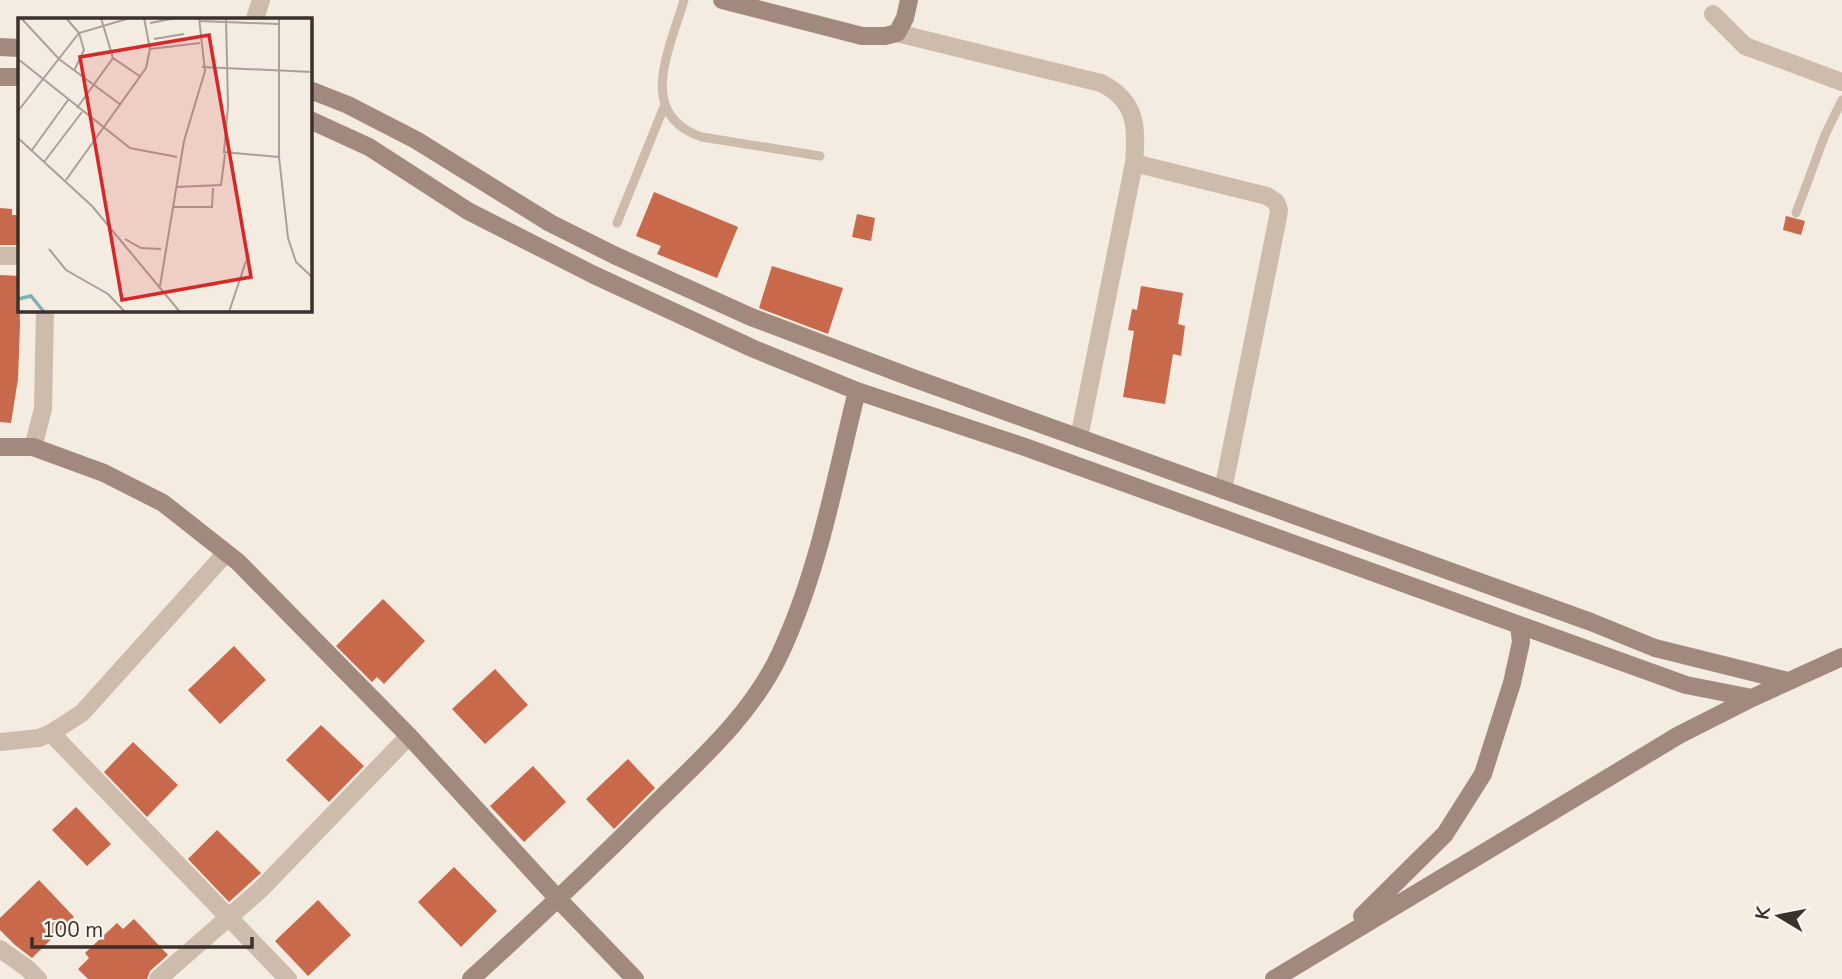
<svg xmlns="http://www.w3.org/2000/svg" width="1842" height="979" viewBox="0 0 1842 979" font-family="'Nunito Sans',sans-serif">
  <rect width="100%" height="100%" fill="#f4ebe1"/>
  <path fill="#c8694b" d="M654,192L738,227L717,278L657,254L661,246L636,236Z
    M0,208L12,209V215H19V245H0Z
    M857,214L875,218L871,241L852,237Z
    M1786,216L1805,221L1801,235L1783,230Z
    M772,266L843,288L828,334L759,308Z
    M0,275L19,276L20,325L18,379L11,423L0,422Z
    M1141,286L1183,293L1178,324L1185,326L1181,356L1173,354L1165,404L1123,397L1134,331L1128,330L1132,309L1137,310Z
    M383,599L425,641L384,684L377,677L372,682L336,646Z
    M234,646L266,680L220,724L188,690Z
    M495,669L528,705L485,744L452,709Z
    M321,725L364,766L329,802L286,760Z
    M133,742L178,785L147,817L104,772Z
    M628,759L655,788L614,829L586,799Z
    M533,766L566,802L524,842L490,806Z
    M76,807L111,844L87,866L52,830Z
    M217,830L261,873L229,902L188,859Z
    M454,867L497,911L461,947L418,902Z
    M39,880L74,917L32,958L15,945L0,930V918Z
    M318,900L351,935L308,976L275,941Z
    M134,919L168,955L150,971L147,979H88L78,969L89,958L85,953L117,923L123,929Z"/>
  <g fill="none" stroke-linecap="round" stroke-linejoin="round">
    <path stroke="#cdbbac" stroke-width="9" d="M684,0C670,49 635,115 702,137L820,156
      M1796,213L1825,135L1842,100
      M617,223L664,107"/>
    <path stroke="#cdbbac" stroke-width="18" d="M1713,14L1745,46L1842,82
      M255,19L261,0
      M897,33L1101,83C1137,101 1137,127 1134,163L1079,438
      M1134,163L1267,196L1276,202L1279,210L1277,222L1223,490
      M0,256H19
      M33,447L43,409L45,310
      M51,733L288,979
      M0,742L39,738L51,733L82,713L226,553
      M0,949L27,968L38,979
      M158,979L260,890L409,736"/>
    <path stroke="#a18a7d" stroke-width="18" d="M722,0L862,36H885L897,33L905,18L909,0
      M0,47L19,48
      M0,77H19
      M310,90L348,105L416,140L550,223L614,255L751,317L910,377L1591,622L1655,648L1788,681
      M310,120L369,147L468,211L594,275L754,349L857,391L1022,446L1686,685L1752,698
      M0,447H33L104,473L163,503L238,562L409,736L559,900L635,979
      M1362,916L1445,834L1483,774L1512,683L1521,642L1519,626
      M471,979C534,922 595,864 655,804C701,759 752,714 780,654C819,571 835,479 857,391
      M1274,979L1679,735L1752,698L1842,657"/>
  </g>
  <g transform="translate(18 18)">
    <rect width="294" height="294" fill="#f4ebe1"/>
    <path fill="none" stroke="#7fb0b2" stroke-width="3.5" d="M0,281L13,278L26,294"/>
    <path fill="none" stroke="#aaa098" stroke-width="2" d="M3,0L41,41L103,87M48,0L61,15L66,32L56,53M83,0L95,40L123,59M208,0L210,88L206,134L261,139M261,0V139L270,220L278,244L294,259M182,3L260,6M132,5L158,0M136,21L166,16M132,31L182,25M0,41L112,130L159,139M184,49L294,54M59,90L95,40M0,93L61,15L112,0M0,120L74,188L162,294M14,132L50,82M26,144L64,94M48,162L128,50L132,31L126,0M158,169L203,167L207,136M154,189H194L195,170M107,221L123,230L143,231M31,231L48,252L90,276L107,294M142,268L166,123L187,53L181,0M211,294L228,243"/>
    <path fill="#d62828" fill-opacity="0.15" stroke="#d62828" stroke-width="3.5" d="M191,17L233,259L104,282L62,39Z"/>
    <rect width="294" height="294" fill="none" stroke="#3b302b" stroke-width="3.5"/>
  </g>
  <g transform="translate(1779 916) rotate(280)" stroke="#fbf5ee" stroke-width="5" paint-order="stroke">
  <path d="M0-5L12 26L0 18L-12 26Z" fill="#3b302b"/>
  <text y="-10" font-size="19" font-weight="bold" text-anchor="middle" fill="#3b302b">K</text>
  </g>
  <path d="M32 937v10h220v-10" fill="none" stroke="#3b302b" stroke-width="3.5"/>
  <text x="42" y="937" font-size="21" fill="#3b302b" stroke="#fbf5ee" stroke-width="5" paint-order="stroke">100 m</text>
</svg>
